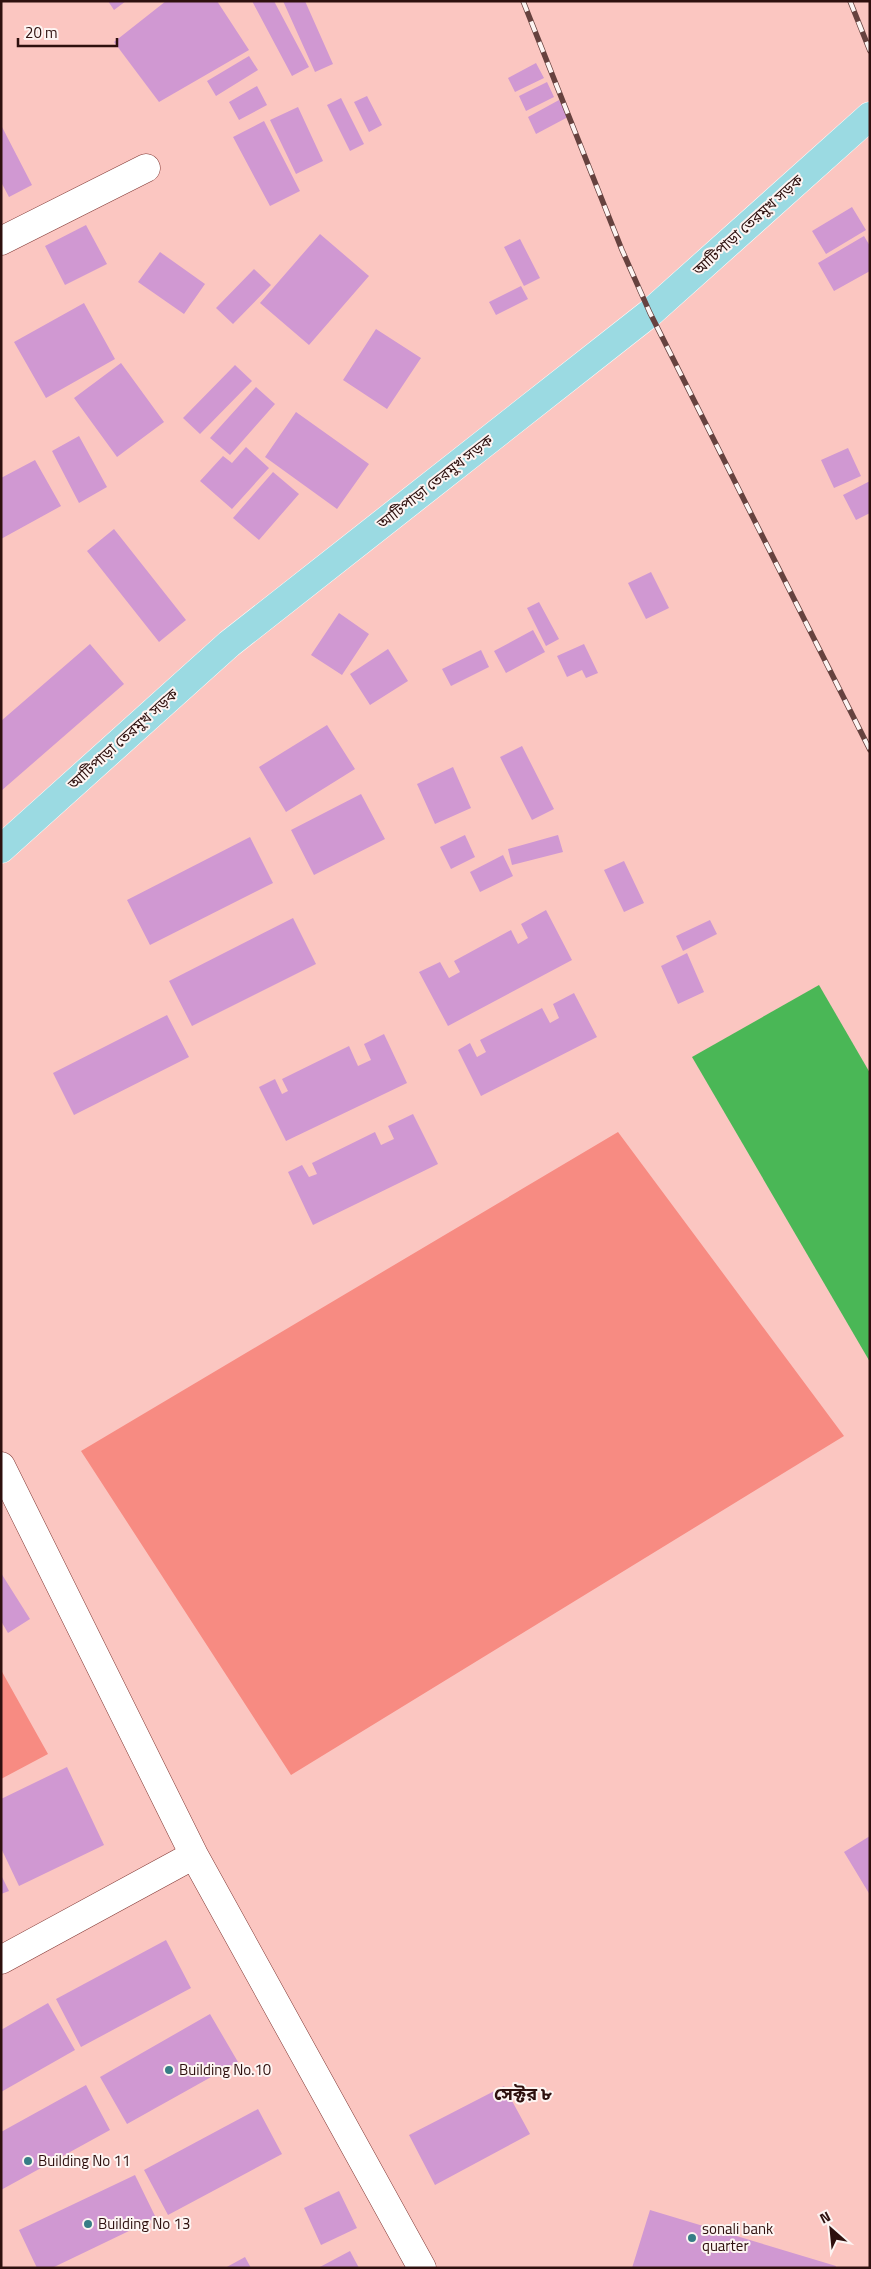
<svg xmlns="http://www.w3.org/2000/svg" width="871" height="2269" viewBox="0 0 871 2269" font-family="'Titillium Web','Noto Sans Bengali',sans-serif">
  <rect width="100%" height="100%" fill="#fbc6c1"/>
  <path fill="#f78b82" d="M618,1132L844,1436L291,1775L81,1451Z
    M1,1670L48,1754L1,1779Z"/>
  <path fill="#4ab756" d="M819,985L870,1073V1362L692,1057Z"/>
  <path fill="#d098d2" d="M108,1H126L114,10Z
    M166,1H217L249,50L159,102L114,42Z
    M252,1H274L309,67L292,76Z
    M283,1H305L333,64L315,72Z
    M249,56L258,70L216,96L207,81Z
    M536,63L544,78L515,92L508,78Z
    M547,82L554,97L526,111L519,96Z
    M257,86L267,105L239,120L229,102Z
    M367,96L382,125L369,132L354,102Z
    M341,98L364,144L350,151L327,105Z
    M559,100L568,117L536,134L528,117Z
    M298,107L323,161L296,174L270,120Z
    M264,121L300,191L270,206L233,137Z
    M1,125L32,185L9,197L1,182Z
    M852,207L866,230L826,254L812,231Z
    M86,225L107,264L65,285L45,246Z
    M320,234L369,276L309,345L260,303Z
    M864,236L870,246V271L834,291L818,263Z
    M520,239L540,278L524,286L504,247Z
    M160,252L205,284L184,314L138,282Z
    M254,269L271,285L233,324L216,308Z
    M521,286L528,299L496,315L489,302Z
    M84,303L115,359L46,398L14,342Z
    M376,329L421,358L387,409L343,380Z
    M121,363L164,422L117,457L74,398Z
    M235,365L252,381L200,434L183,418Z
    M256,387L275,404L230,455L210,438Z
    M296,412L369,464L337,509L265,457Z
    M79,436L107,487L79,503L52,451Z
    M246,447L269,468L232,509L200,481L223,456L232,463Z
    M848,448L861,476L834,488L821,460Z
    M35,460L61,506L1,539V478Z
    M273,472L299,494L259,540L233,518Z
    M870,481V513L856,520L843,495Z
    M114,529L186,620L159,642L87,551Z
    M651,572L669,608L646,619L628,583Z
    M539,602L559,639L546,646L527,608Z
    M339,613L369,634L342,675L311,655Z
    M533,630L545,652L506,673L494,651Z
    M90,644L124,684L1,791V721Z
    M584,644L598,673L586,678L582,670L567,677L557,656Z
    M388,649L408,681L370,705L350,674Z
    M481,650L489,667L451,686L442,669Z
    M327,725L355,769L286,812L259,767Z
    M522,746L554,809L532,820L500,757Z
    M453,767L471,808L435,824L417,784Z
    M361,794L385,839L314,875L291,830Z
    M465,835L475,857L451,869L440,847Z
    M558,835L563,852L512,865L508,849Z
    M250,837L273,883L150,945L127,900Z
    M503,855L513,876L480,892L470,872Z
    M624,861L644,903L624,912L604,870Z
    M546,910L572,960L448,1026L419,972L440,962L449,978L460,972L454,961L511,930L518,944L528,938L521,924Z
    M293,918L316,964L192,1026L169,981Z
    M710,920L717,934L683,951L676,936Z
    M687,953L704,992L678,1004L661,966Z
    M574,993L597,1037L481,1096L458,1050L470,1043L477,1057L486,1052L480,1040L542,1008L550,1023L559,1018L553,1004Z
    M167,1015L189,1057L74,1115L53,1073Z
    M384,1034L407,1083L286,1141L259,1087L275,1079L282,1094L288,1091L282,1079L349,1046L358,1066L371,1060L364,1044Z
    M413,1114L438,1164L313,1225L288,1172L302,1165L309,1177L317,1174L312,1163L375,1132L381,1145L394,1139L388,1126Z
    M1,1573L30,1619L8,1633L1,1621Z
    M67,1767L104,1845L19,1886L1,1848V1799Z
    M870,1836V1895L844,1852Z
    M1,1875L9,1891L1,1894Z
    M166,1940L191,1988L81,2047L56,1999Z
    M48,2003L75,2050L1,2092V2030Z
    M210,2014L238,2062L127,2124L100,2077Z
    M86,2085L110,2130L1,2190V2132Z
    M504,2086L530,2134L435,2185L409,2135Z
    M258,2109L282,2154L168,2215L144,2170Z
    M135,2175L156,2218L52,2268H37L19,2230Z
    M339,2191L357,2228L321,2245L304,2208Z
    M650,2210L836,2266L835,2268H632Z
    M350,2251L359,2268H318Z
    M245,2257L251,2268H225Z"/>
  <g fill="none" stroke-linecap="round" stroke-linejoin="round">
    <g stroke="#803733" stroke-width="29">
      <path id="minor" d="M1,241L146,168
        M1,1466L194,1855L422,2268
        M1,1960L194,1855"/>
    </g>
    <g stroke="#fff" stroke-width="29">
      <path id="major" d="M1,849L229,644L650,313L870,116"/>
    </g>
    <use href="#minor" stroke="#fff" stroke-width="28"/>
    <use href="#major" stroke="#9bdae2" stroke-width="28"/>
    <g stroke="#66423f" stroke-width="5.5">
      <path id="rail" d="M523,1L622,250L650,313L870,750
        M850,1L870,51"/>
    </g>
    <use href="#rail" stroke="#fdf4f2" stroke-width="4" stroke-dasharray="11" stroke-linecap="butt"/>
  </g>
  <g fill="#367d86" stroke="#fdf4f2" stroke-width="2">
    <circle cx="169" cy="2070" r="5"/>
    <circle cx="28" cy="2161" r="5"/>
    <circle cx="88" cy="2224" r="5"/>
    <circle cx="692" cy="2238" r="5"/>
  </g>
  <g text-anchor="middle" stroke-width="4" stroke-linejoin="round" paint-order="stroke">
    <g font-size="15" fill="#2e100e" stroke="#fdf4f2">
      <text transform="translate(748 225) rotate(-42)" y="5">আটিপাড়া তেরমুখ সড়ক</text>
      <text transform="translate(435 482) rotate(-38)" y="5">আটিপাড়া তেরমুখ সড়ক</text>
      <text transform="translate(123 739) rotate(-42)" y="5">আটিপাড়া তেরমুখ সড়ক</text>
    </g>
    <g font-size="15" fill="#2e100e" stroke="#fdf4f2" text-anchor="start">
      <text x="179" y="2075">Building No.10</text>
      <text x="38" y="2166">Building No 11</text>
      <text x="98" y="2229">Building No 13</text>
      <text x="702" y="2234">sonali bank<tspan x="702" dy="17">quarter</tspan></text>
    </g>
    <g font-size="18" font-weight="bold" fill="#2e100e" stroke="#fdf4f2">
      <text x="523" y="2100">সেক্টর ৮</text>
    </g>
  </g>
  <rect width="871" height="2269" fill="none" stroke="#2e100e" stroke-width="5"/>
  <g transform="translate(831 2229) rotate(333)" stroke="#fdf4f2" stroke-width="4" paint-order="stroke">
  <path d="M0-4L9 19L0 12L-9 19Z" fill="#2e100e"/>
  <text y="-8" font-size="14" font-weight="bold" text-anchor="middle" fill="#2e100e">N</text>
  </g>
  <path d="M18 38v8h99v-8" fill="none" stroke="#2e100e" stroke-width="2.5"/>
  <text x="25" y="38" font-size="15" fill="#2e100e" stroke="#fdf4f2" stroke-width="4" paint-order="stroke">20 m</text>
</svg>
